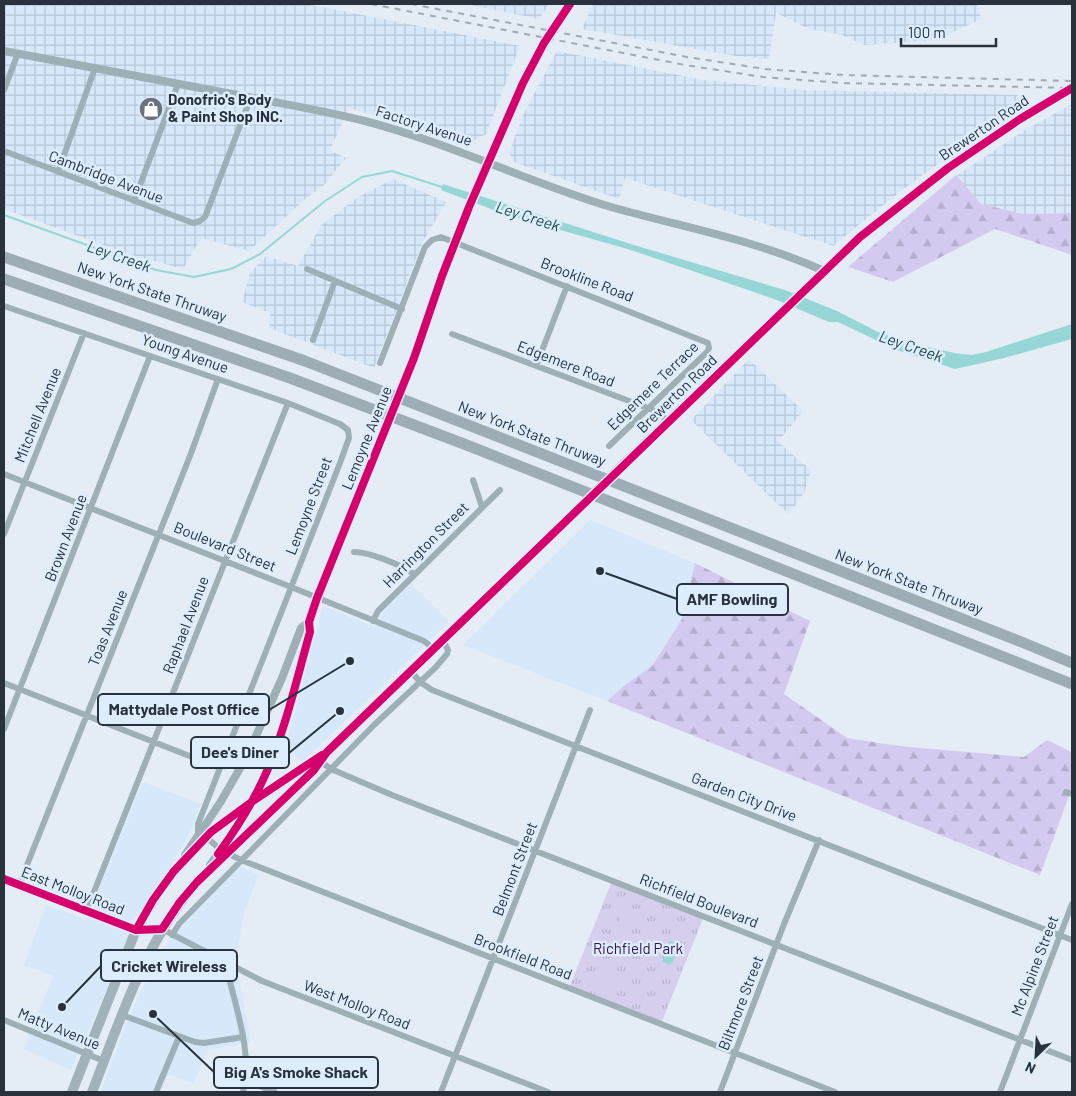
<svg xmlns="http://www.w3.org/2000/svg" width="1076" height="1096" viewBox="0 0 1076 1096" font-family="Barlow,sans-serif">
  <defs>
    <pattern id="industrial-grid" width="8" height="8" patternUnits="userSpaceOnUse" patternTransform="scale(1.25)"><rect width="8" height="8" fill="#d6e8fa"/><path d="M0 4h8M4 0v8" fill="none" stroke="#b8c7d7"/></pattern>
    <pattern id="forest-firs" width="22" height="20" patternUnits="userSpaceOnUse" patternTransform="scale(1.25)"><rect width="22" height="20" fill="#d4caef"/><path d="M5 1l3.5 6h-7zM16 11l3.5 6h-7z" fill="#b6aece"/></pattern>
    <pattern id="park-tufts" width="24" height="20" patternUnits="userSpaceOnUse" patternTransform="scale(1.25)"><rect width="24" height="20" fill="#d5cfed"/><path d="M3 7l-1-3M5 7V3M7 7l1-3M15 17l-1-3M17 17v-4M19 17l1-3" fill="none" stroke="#b7b2cc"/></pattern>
  </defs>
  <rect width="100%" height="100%" fill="#e4edf6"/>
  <path fill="#d6e8fa" d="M590,520L695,563L682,619L652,666L625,685L607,701L463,645Z
    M411,584L449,622L302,762L286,745L323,606L375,627L386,608Z
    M143,782L201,804L190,832L176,858L135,918L106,991L71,1070L24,1049L53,976L24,965L46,905L87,919Z
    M239,866L259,875L244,912L236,962L251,1042L207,1050L194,1084L169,1074L161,1092H100L131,1013L161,950Z"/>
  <path fill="url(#industrial-grid)" d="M4,4H307L520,46L486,134L470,142L349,108L330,150L346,158L324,185L305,199L249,251L201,238L183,269L125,253L4,209Z
    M466,4H549L539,19Z
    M593,4H977L981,19L936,40L864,45L842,35L809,29L776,13L769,59L736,56L582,29Z
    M557,51L704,80L804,90L1018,95L1019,109L949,156L902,190L833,246L625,178L619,199L514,162L509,153L523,115Z
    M1072,104V213L1023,214L981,204L956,176L1025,130Z
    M393,179L446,202L422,243L374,368L269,328L270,313L242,302L250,273L266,256L298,266L321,225L358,197Z
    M749,359L803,411L778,442L811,470L804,493L789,514L771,498L691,420Z"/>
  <path fill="url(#forest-firs)" d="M956,175L981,204L1023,214L1072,213V255L995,229L893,282L848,267Z
    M695,563L810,621L784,694L847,738L899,746L1024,757L1047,740L1072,752V788L1040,875L607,701L625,685L652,666L682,619Z"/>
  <path fill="url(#park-tufts)" d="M612,881L704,916L661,1024L569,988Z"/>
  <path fill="#d5cfed" d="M621,915L636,921L631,932L617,926Z
    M602,969L622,977L616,991L596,983Z"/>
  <path fill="#96d7d6" d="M443,184L634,245L785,290L837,311L876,331L908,343L955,353L971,355L986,352L1072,324V339L1004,358L955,369L897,350L838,322H829L777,300L631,250L507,215L441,190Z
    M670,941L680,945L671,965L662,962Z"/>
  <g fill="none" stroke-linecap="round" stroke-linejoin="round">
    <path stroke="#96d7d6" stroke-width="2" d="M4,215L156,270L194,277L231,269L260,254L325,201L362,177L392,171L442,187"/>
    <path stroke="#9eafb5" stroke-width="6" d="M4,90L18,53
      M4,151L193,223L200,221L205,217L251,97
      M58,172L95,68
      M134,201L178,84
      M307,269L402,309
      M4,306L288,403L340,424L348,430L349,438L340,463L198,824V835
      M452,334L653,410L669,421
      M313,340L335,281
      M380,363L425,247L432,240L441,237L708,343L709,348L707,352L609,446
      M536,366L567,286
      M4,474L291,587L424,641L434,649
      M473,480L482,507
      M4,534L84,333
      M354,552C370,552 401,565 414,574
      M373,621L378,611L500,490
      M411,671L420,682L432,690L1072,940
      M4,683L220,768
      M4,729L150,356
      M320,761L331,769L392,795L1072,1060
      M1066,792L1072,794
      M206,837L221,850L241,860L835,1092
      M19,885L190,456L218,379
      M86,912L288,403
      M162,929L262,981L548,1092
      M172,935L179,924L374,725L435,668L447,654L448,650L443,640
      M228,964V973C236,1009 253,1055 243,1092
      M122,1015L195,1042L204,1043L243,1037
      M4,1020L104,1061
      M246,1081L275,1092
      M156,1092L179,1037
      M441,1092L590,710
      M720,1092L784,924L819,840
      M1000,1092L1072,904"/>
    <path stroke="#9eafb5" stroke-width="8" d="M4,51C83,66 164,81 243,96C284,104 325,111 365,121C449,143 528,182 611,207C682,227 756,240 824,271
      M408,372L442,276L469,207L506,121L523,83L544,43L570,4
      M185,855L220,803L247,756L282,678L301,628L309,622
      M210,865C232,835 253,805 267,770C286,726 297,678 310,632L309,622L380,441
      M4,879L136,930L162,929"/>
    <path stroke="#a2b2ba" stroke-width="10" d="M625,463L860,237L948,168L1020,119L1072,88
      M72,1092L136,930L158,893L174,871L211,832L253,801L324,754
      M92,1092C122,1016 143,945 197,882L314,770L327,752L574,513"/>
    <path stroke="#9eadb5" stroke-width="11" d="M4,257L305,361L1024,643L1072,663
      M4,279L290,378L464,444L1072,684"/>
    <path stroke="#9eacb2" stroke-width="2" stroke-dasharray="6 6" stroke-linecap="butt" d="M371,4L685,65L763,77L842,83L1072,88
      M411,4L687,57L765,69L843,75L1072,81"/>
    <path stroke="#9eafb5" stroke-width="8" d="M380,441L408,372"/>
    <path stroke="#a2b2ba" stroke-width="10" d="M574,513L625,463"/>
    <g stroke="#ddedfd" stroke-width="11">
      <path id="cycleway" d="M218,854C237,828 254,801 267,771C286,727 297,678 310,632L309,622L317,598L414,358L442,276L469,207L523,83L544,43L570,4
        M4,879L136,930L162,929L180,902L197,882L314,770L327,752L860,237L948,168L1020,119L1072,88
        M136,930L153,900L174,871L211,832L253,801L322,755"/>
    </g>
    <use href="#cycleway" stroke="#d6006c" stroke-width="8"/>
  </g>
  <defs>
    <g id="shop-disc" transform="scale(1.25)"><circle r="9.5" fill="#6a737d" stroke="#ddedfd"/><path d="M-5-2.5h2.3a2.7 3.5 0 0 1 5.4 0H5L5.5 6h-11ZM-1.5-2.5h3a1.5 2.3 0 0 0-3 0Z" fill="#fff"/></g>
  </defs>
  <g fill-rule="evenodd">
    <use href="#shop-disc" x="151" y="109"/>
  </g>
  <g text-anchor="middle" stroke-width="5" stroke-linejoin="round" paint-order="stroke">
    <g font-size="15" font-weight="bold" fill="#28323c" stroke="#ddedfd" text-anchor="start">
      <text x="168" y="105">Donofrio's Body<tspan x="168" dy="17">&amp; Paint Shop INC.</tspan></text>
    </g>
    <g font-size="15" fill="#28323c" stroke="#ddedfd">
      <text transform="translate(424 126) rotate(18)" y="5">Factory Avenue</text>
      <text transform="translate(984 128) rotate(-34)" y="5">Brewerton Road</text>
      <text transform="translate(106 177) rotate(21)" y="5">Cambridge Avenue</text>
      <text transform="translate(587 280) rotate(21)" y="5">Brookline Road</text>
      <text transform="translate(152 292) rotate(19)" y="5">New York State Thruway</text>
      <text transform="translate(185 354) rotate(19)" y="5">Young Avenue</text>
      <text transform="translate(566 364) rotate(21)" y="5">Edgemere Road</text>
      <text transform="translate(653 386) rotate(-44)" y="5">Edgemere Terrace</text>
      <text transform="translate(677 394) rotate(-44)" y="5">Brewerton Road</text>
      <text transform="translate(38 415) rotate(-68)" y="5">Mitchell Avenue</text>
      <text transform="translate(532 434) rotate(21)" y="5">New York State Thruway</text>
      <text transform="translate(367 438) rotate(-68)" y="5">Lemoyne Avenue</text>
      <text transform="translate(309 506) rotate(-69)" y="5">Lemoyne Street</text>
      <text transform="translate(66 538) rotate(-69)" y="5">Brown Avenue</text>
      <text transform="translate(426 545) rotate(-45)" y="5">Harrington Street</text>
      <text transform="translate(225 547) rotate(22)" y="5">Boulevard Street</text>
      <text transform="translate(909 582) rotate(21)" y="5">New York State Thruway</text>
      <text transform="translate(186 625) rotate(-69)" y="5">Raphael Avenue</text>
      <text transform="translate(108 628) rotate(-68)" y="5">Toas Avenue</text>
      <text transform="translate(744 797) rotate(21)" y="5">Garden City Drive</text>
      <text transform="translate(515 869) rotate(-69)" y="5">Belmont Street</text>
      <text transform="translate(73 891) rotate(21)" y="5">East Molloy Road</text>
      <text transform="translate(699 901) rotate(21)" y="5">Richfield Boulevard</text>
      <text transform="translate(523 957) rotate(21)" y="5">Brookfield Road</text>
      <text transform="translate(1035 966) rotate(-69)" y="5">Mc Alpine Street</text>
      <text transform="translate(741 1003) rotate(-69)" y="5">Biltmore Street</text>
      <text transform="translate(357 1005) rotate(21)" y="5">West Molloy Road</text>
      <text transform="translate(59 1029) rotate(22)" y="5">Matty Avenue</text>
    </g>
    <g font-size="15" fill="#361156" stroke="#ddedfd">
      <text x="638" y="954">Richfield Park</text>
    </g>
    <g font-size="16" font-style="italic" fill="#204a47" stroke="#ddedfd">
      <text transform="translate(528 216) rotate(18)" y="6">Ley Creek</text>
      <text transform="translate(119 256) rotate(19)" y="6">Ley Creek</text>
      <text transform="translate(911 346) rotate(19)" y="6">Ley Creek</text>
    </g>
  </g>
  <path fill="none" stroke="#28323c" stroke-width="2" d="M600 571L677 599M350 661L269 710M340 711L289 753M62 1007L101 966M153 1014L214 1072"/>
  <g fill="#28323c" stroke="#ddedfd" stroke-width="2">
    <circle cx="600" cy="571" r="5"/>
    <circle cx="350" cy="661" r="5"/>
    <circle cx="340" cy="711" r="5"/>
    <circle cx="62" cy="1007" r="5"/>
    <circle cx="153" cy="1014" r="5"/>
  </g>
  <g fill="#ddedfd" stroke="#28323c" stroke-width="2">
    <rect x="677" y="584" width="111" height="31" rx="5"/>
    <rect x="98" y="694" width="171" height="31" rx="5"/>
    <rect x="191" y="737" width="98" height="31" rx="5"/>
    <rect x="101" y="950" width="136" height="31" rx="5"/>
    <rect x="214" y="1057" width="164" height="31" rx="5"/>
  </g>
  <g font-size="16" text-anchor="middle" font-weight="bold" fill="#28323c">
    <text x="732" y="605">AMF Bowling</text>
    <text x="184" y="715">Mattydale Post Office</text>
    <text x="240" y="758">Dee's Diner</text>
    <text x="169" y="972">Cricket Wireless</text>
    <text x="296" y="1078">Big A's Smoke Shack</text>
  </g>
  <rect width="1076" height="1096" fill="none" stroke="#28323c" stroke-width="10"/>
  <g transform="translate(1036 1056) rotate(205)" stroke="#ddedfd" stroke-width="4" paint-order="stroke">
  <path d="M0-4L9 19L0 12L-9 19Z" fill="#28323c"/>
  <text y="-8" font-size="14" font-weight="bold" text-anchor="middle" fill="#28323c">N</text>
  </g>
  <path d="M901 38v8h95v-8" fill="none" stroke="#28323c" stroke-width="2.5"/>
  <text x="908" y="38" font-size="15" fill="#28323c" stroke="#ddedfd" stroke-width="4" paint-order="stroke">100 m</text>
</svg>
